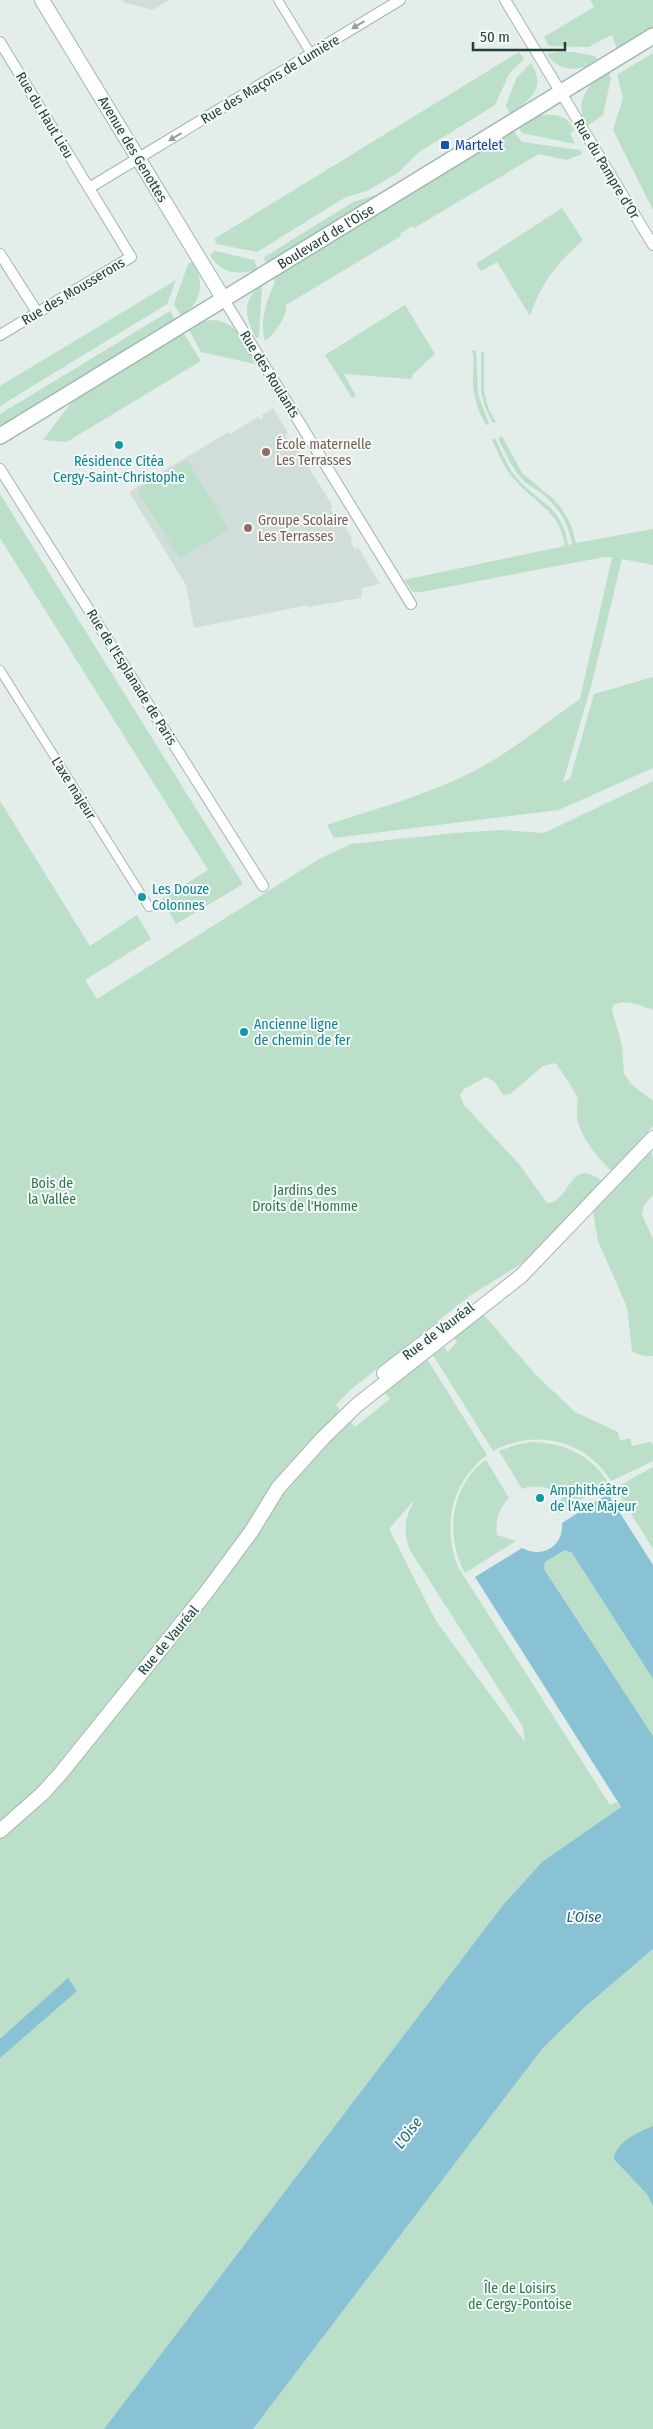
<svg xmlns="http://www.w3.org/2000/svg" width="653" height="2429" viewBox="0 0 653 2429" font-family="'Fira Sans Condensed',sans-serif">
  <rect width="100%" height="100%" fill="#e3edea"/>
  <path fill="#d1ddd9" d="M121,0H169L153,10L126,3Z
    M273,408L288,433L285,435L290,442L293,441L333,507L330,509L335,516L338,514L353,540L350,541L355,549L358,547L380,584L362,588L361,598L308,607V605L194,628L186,585L129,492L228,432L230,434L258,417L260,420L263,418L262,415Z"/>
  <path fill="#bbdfc8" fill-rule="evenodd" d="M590,0H653V27L617,49L612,35L588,47L549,46L544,37L594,7Z
    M519,52L524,59L509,74L495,105L419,152L399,172L367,191L346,197L257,252L217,244L214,239Z
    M557,52H572L595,56L599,61C579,71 561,74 547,54Z
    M653,53V210L613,130L623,98L617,75Z
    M531,63C548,90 527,101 510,115L506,105L517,77Z
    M607,71L611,78L603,115L587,126C573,103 588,83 607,71Z
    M543,115C559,114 567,117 575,130L570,133L575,144L522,133L518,126L534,116Z
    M512,129L522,142L580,150L582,154L566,160L539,154L414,228L412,226L400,234L401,236L286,305C289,314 273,336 265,341C259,322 267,299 275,282L272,276Z
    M376,195L378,197L267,263L263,258L353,202Z
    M562,208L583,240C558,262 540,284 530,316L497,262L481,271L476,264Z
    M215,251L254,260L258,269C239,276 220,273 210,255Z
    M193,261C205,282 202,303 181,316L174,304L188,264Z
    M176,280L167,304L0,406V386Z
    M262,283L259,337L256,338C244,315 242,302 262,283Z
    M405,305L435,354L413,374L411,379L344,374L356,396L352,398L325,355Z
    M170,311L175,320L0,426V414Z
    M214,320C238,323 246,344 258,363L255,364L201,352L188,328L204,321Z
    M182,331L201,361L70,440L65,442L43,440L75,398Z
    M476,350L478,394L489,424L486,425C478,411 473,396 473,379C473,369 475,360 472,351Z
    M484,352V391L489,410L496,422L493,423L485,407L481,392V353Z
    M502,436L522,473L552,498L562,509L571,525L576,543L653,529V565L622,559L592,683L563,782L570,779L594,694L653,677V768L559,810L334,838L327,825C375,809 424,796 470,773C509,754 544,724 580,699L612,557H604L421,592H413L404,580L565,546C560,510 535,504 515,480C504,469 499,454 492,440L495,438C502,451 506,465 515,476C537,503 562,504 568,545L572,544C569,524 557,504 540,492C533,488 527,484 521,478C511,466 505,452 498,438Z
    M187,460L229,529L180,559L137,490Z
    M0,494L243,884L176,924L162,899L208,870L0,538Z
    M653,781V1010C640,1006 626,998 613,1005L612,1010L622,1045L624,1074L632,1085L653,1101V1126L611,1171C598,1157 584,1142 578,1123C575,1114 579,1104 577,1096C575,1092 558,1065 555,1063L543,1066L510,1094L503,1095L495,1082L486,1077L464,1089L460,1095L464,1105L519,1164L547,1203C572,1203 567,1155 602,1181L527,1260L471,1295L350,1390L336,1405L355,1427L390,1399L385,1393L427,1359L487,1455C451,1483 442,1525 458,1567L610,1805L617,1802L621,1807L542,1862L503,1905L104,2429H0V801L90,946L137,915L151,939L85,980L97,999L319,859L351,844L456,833L502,830L544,833ZM415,1499C405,1519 402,1528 410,1550L523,1727L525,1742L436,1621L389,1529Z
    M650,1150L653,1157V1195L644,1205L642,1215L653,1239V1356C646,1357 638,1355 632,1351L627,1307L598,1241L593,1212Z
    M484,1315L535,1374L575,1412L618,1432L620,1441L630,1438L632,1446L650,1442L653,1445V1461L611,1481C586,1440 536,1428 493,1451L433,1355L444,1347L448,1352L457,1342L454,1338Z
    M533,1442C564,1443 592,1455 608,1483L558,1514L562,1495C550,1487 536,1484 522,1489L499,1451L515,1445Z
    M486,1460L509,1498C499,1508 495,1521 497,1535L516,1541L465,1573C445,1536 450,1486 486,1460Z
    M653,1467V1549L615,1488Z
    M565,1550L572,1553L653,1679V1736L544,1569L545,1562Z
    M653,1949V2429H253L542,2049L586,2006Z"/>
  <path fill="#89c2d4" d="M608,1494L653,1565V1679L572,1553L565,1550L545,1562L544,1569L653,1736V1949L586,2006L542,2049L253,2429H104L503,1905L542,1862L621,1807L475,1577L522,1548C542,1559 564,1546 562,1523Z
    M68,1978L77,1991L0,2058V2039Z
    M653,2126V2206L647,2194L614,2159C615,2142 640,2131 653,2126Z"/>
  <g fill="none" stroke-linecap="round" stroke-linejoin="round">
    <g stroke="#a5b5b2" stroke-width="10">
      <path id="pedestrian" d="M278,0L311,54
        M0,670L149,907"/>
    </g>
    <g stroke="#a5b5b2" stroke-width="12">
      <path id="minor" d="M505,0L653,245
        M0,42L89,188
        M0,254L37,312
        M223,298L411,604
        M0,335L131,257L89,188L400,0
        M0,469L263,886"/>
    </g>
    <g stroke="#a5b5b2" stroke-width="16">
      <path id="tertiary" d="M42,0L223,298
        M384,1373L440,1330
        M0,1831L43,1793L61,1773L205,1594L251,1532L278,1488L323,1438L357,1405L521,1276L653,1138"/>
    </g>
    <g stroke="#a1b9b3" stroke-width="18">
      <g id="secondary">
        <path id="s1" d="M0,436L653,36"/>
      </g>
    </g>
    <use href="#pedestrian" stroke="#fff" stroke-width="8"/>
    <use href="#minor" stroke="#fff" stroke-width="10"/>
    <use href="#tertiary" stroke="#fff" stroke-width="14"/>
    <use href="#secondary" stroke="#fff" stroke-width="15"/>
  </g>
  <defs><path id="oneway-solid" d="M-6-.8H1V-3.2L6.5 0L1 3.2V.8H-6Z" transform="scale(1.25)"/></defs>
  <g fill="#909f9c">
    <use href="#oneway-solid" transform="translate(358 25) rotate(149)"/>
    <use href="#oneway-solid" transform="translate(175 137) rotate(149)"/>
  </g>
  <rect fill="#1a4fb4" stroke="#f4f9f7" stroke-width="2" x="440" y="140" width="10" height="10" rx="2.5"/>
  <g fill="#0f9aa8" stroke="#f4f9f7" stroke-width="2">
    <circle cx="119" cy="445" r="5"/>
    <circle cx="142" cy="897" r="5"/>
    <circle cx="244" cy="1032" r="5"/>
    <circle cx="540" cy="1498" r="5"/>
  </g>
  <g fill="#8d6e63" stroke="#f4f9f7" stroke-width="2">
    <circle cx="266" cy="452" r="5"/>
    <circle cx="248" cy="528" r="5"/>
  </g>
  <g text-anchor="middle" stroke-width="4" stroke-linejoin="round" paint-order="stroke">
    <g font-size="14" fill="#223f3a" stroke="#f4f9f7">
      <text transform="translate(270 79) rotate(-31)" y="5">Rue des Maçons de Lumière</text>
      <text transform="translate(45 115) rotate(59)" y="5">Rue du Haut Lieu</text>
      <text transform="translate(133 149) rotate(59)" y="5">Avenue des Genottes</text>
      <text transform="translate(607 169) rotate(59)" y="5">Rue du Pampre d'Or</text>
      <text dy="5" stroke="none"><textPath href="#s1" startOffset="382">Boulevard de l'Oise</textPath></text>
      <text transform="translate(73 291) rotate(-31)" y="5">Rue des Mousserons</text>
      <text transform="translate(270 374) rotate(58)" y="5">Rue des Roulants</text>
      <text transform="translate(132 677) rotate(58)" y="5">Rue de l'Esplanade de Paris</text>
      <text transform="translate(74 788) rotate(58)" y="5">L'axe majeur</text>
      <text transform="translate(438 1331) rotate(-37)" y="5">Rue de Vauréal</text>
      <text transform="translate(168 1640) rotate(-50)" y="5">Rue de Vauréal</text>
    </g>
    <g font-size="14" fill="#164399" stroke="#f4f9f7" text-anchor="start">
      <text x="455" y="150">Martelet</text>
    </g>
    <g font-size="14" fill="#785e54" stroke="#f4f9f7" text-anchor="start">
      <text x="276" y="449">École maternelle<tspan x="276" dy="16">Les Terrasses</tspan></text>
      <text x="258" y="525">Groupe Scolaire<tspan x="258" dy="16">Les Terrasses</tspan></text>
    </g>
    <g font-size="14" fill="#0d838f" stroke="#f4f9f7" text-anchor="start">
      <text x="119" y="466" text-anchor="middle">Résidence Citéa<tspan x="119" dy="16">Cergy-Saint-Christophe</tspan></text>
      <text x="152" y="894">Les Douze<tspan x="152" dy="16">Colonnes</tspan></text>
      <text x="254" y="1029">Ancienne ligne<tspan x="254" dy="16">de chemin de fer</tspan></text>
      <text x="550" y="1495">Amphithéâtre<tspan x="550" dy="16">de l'Axe Majeur</tspan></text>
    </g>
    <g font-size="14" fill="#2a784f" stroke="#f4f9f7">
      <text x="52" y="1188">Bois de<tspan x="52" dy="16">la Vallée</tspan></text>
      <text x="305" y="1195">Jardins des<tspan x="305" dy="16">Droits de l'Homme</tspan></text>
      <text x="520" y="2293">Île de Loisirs<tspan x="520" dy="16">de Cergy-Pontoise</tspan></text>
    </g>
    <g font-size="15" font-style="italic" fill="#19647e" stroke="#f4f9f7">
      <text x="584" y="1922">L’Oise</text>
      <text transform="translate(408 2133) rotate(-53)" y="5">L'Oise</text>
    </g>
  </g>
  <path d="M473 42v8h92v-8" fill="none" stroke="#223f3a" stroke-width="2.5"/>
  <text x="480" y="42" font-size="15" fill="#223f3a" stroke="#f4f9f7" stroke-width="4" paint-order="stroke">50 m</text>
</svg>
